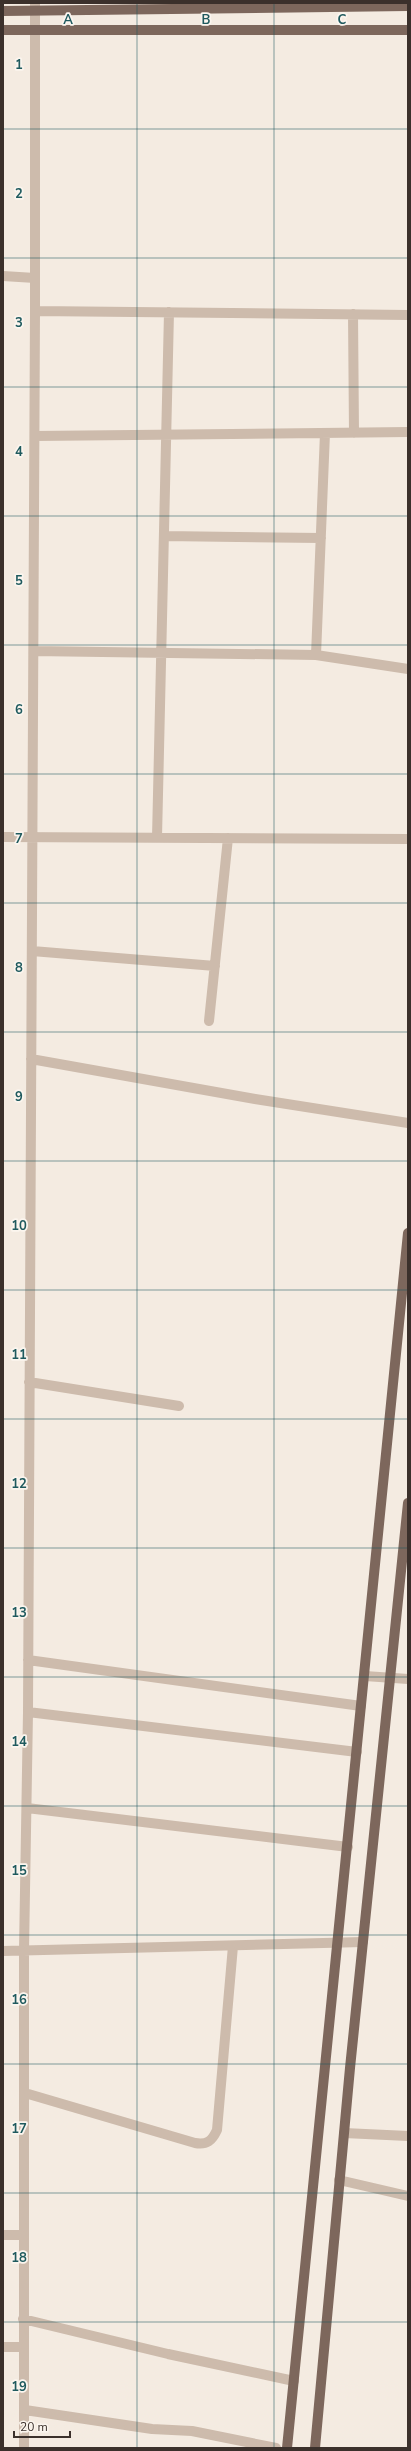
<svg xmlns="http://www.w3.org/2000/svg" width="411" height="2451" viewBox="0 0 411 2451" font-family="'Nunito Sans',sans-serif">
  <rect width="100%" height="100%" fill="#f4ebe1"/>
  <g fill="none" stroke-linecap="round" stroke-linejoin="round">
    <path stroke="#cdbbac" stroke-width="10" d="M3,276L35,278
      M35,311L408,315
      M353,314L354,433
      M35,436L408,432
      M164,536L321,538
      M34,651L316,655L408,669
      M316,655L325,433
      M3,837L408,839
      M157,838L169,312
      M32,951L215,966
      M209,1021L228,838
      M31,1059L255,1099L408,1123
      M29,1382L179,1406
      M28,1660L361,1706
      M365,1676L408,1679
      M28,1712L357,1752
      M27,1808L348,1847
      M3,1951L363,1942
      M25,2093L195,2143C207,2145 212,2141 217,2130L233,1946
      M344,2133L408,2136
      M339,2180L408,2196
      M3,2235H24
      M23,2319L168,2354L294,2381
      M3,2347H23
      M25,2410L152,2429L192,2431L276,2448
      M24,2448V1950L28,1712L35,311V3"/>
    <path stroke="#7d675c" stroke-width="10" d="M3,11L408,6
      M3,30H408
      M287,2448L408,1233
      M315,2448L350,2068L408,1503"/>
  </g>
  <path fill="none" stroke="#1f5a5e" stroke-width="1" stroke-opacity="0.55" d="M137,3V2448M274,3V2448M3,129H408M3,258H408M3,387H408M3,516H408M3,645H408M3,774H408M3,903H408M3,1032H408M3,1161H408M3,1290H408M3,1419H408M3,1548H408M3,1677H408M3,1806H408M3,1935H408M3,2064H408M3,2193H408M3,2322H408"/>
  <g font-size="13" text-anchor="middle" font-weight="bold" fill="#1f5a5e" stroke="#fbf5ee" stroke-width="3.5" stroke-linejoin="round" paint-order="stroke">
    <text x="68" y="24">A</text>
    <text x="206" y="24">B</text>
    <text x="342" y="24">C</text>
    <text x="19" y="69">1</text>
    <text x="19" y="198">2</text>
    <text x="19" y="327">3</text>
    <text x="19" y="456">4</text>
    <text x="19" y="585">5</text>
    <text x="19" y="714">6</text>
    <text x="19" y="843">7</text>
    <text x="19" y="972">8</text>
    <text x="19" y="1101">9</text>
    <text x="19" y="1230">10</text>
    <text x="19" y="1359">11</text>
    <text x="19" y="1488">12</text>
    <text x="19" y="1617">13</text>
    <text x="19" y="1746">14</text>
    <text x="19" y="1875">15</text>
    <text x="19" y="2004">16</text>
    <text x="19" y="2133">17</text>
    <text x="19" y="2262">18</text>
    <text x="19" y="2391">19</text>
  </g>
  <rect width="411" height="2451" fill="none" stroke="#3b302b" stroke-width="8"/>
  <path d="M14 2431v6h56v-6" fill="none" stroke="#3b302b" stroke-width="2"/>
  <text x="20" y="2431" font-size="12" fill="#3b302b" stroke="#fbf5ee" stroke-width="3" paint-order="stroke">20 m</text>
</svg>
